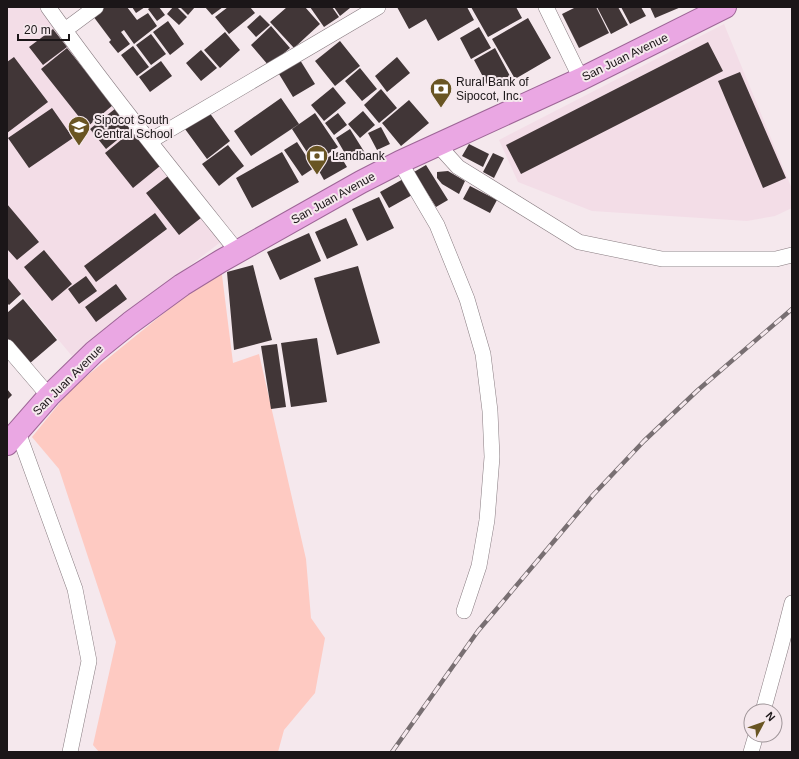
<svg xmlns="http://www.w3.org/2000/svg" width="799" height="759" viewBox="0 0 799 759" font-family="Helvetica,sans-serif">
  <rect width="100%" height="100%" fill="#f5e8ed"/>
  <path fill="#f3dde7" d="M7,7H45L222,241L72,356L7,278Z
    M724,24L792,189V208L775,216L747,221L592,211L518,182L499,140Z"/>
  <path fill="#fecac2" d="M221,267L233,363L259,354L306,559L311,618L325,638L315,693L284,730L278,752H99L93,745L116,642L59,469L32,437L71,389L117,351Z"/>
  <path fill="#413637" d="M97,7H127L137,20L148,13L157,26L134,44L124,30L121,32L130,44L118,53L109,42L111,40L90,12Z
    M132,7H145L136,13Z
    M151,7H159L165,15L157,21L148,9Z
    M173,7H177L187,17L179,25L167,14Z
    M180,7H195L188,15Z
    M205,7H223L212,15Z
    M228,7H250L255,13L229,34L215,17Z
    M287,7H305L320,24L294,48L270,22Z
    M310,7H332L339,17L324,27Z
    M334,7H350V8L340,16Z
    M397,7H467L474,20L438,41L426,19L409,29Z
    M471,7H516L522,18L488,37Z
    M576,7H596L609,33L579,48L562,14Z
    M597,7H618L628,25L611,34Z
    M621,7H641L646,16L630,24Z
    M650,7H681L655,18Z
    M260,15L270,25L256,37L247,27Z
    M528,18L551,58L515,79L492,39Z
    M168,21L184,44L170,55L153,32Z
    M271,26L290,48L269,66L251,45Z
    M479,27L491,48L471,59L460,38Z
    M53,29L67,47L43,65L29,47Z
    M225,32L240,50L220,68L204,50Z
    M151,34L166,54L151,65L136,45Z
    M340,41L360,66L335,86L315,61Z
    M708,42L723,71L521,174L506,145Z
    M133,46L149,67L137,76L121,55Z
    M67,48L113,105L87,127L41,69Z
    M495,48L510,76L489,88L474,60Z
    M201,50L217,68L201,81L186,63Z
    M14,57L48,102L7,133V62Z
    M397,57L410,73L387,92L375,76Z
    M300,60L315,84L293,97L279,74Z
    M161,61L172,76L150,92L139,77Z
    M360,68L377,89L362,101L345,81Z
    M740,72L786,178L763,188L718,81Z
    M333,87L346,103L324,121L311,105Z
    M381,89L397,108L379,123L364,105Z
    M281,98L299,124L251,156L234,131Z
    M409,100L429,123L401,146L382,123Z
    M52,108L73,138L29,168L8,138Z
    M116,108L132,128L106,149L90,129Z
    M363,111L375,125L360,138L348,124Z
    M209,112L230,141L207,159L185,129Z
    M315,113L338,147L314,163L292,129Z
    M338,113L347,125L334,135L325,123Z
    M381,127L390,144L377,150L368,133Z
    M350,129L365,153L350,162L336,138Z
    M132,131L160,166L133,188L105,153Z
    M297,142L314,168L302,176L284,150Z
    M469,144L489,154L483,167L462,156Z
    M228,145L244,166L219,186L202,164Z
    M282,152L299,182L252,208L236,178Z
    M338,152L347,167L324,180L315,164Z
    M493,153L504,158L494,178L483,172Z
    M426,165L448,200L436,207L414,172Z
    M448,171L465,181L459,194L442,184L437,178V172Z
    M168,176L201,218L179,235L146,193Z
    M405,178L414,194L389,208L380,192Z
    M470,186L497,200L490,213L463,199Z
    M379,197L394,228L367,241L352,209Z
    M7,204L39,242L17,260L7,249Z
    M155,213L167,229L96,282L84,266Z
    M346,218L358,245L327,259L315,232Z
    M309,233L321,261L280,280L267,252Z
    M44,250L72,284L52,301L24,267Z
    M253,265L272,340L234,350L227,272Z
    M358,266L380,343L337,355L314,278Z
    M86,276L97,291L79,304L68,289Z
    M7,277L21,294L9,305L7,303Z
    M116,284L127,299L96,322L85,307Z
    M23,299L57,340L29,364L7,338V313Z
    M317,338L327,402L291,407L281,343Z
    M277,344L286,407L271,409L261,346Z
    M7,389L12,395L7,400Z"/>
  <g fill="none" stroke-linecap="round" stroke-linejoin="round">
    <g stroke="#897d82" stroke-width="16">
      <path id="minor" d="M48,7C108,91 173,171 237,251
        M546,7L581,79
        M65,30L96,7
        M150,141L378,7
        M438,145L458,167L579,242L662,259H776L792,255
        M400,162L437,225L467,299L483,354L490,411L492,457L487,520L479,566L464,611
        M7,347L49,396
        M18,432L75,589L89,661L70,752
        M763,711L781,646L792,603
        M751,752L756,735"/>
    </g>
    <g stroke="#9e6697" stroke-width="24">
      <path id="trunk" d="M7,444L49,396L94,352L130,323L182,285L221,261L361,182L400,162L581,79L725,7"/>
    </g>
    <use href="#minor" stroke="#fff" stroke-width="15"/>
    <use href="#trunk" stroke="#eaa7e3" stroke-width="22"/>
    <g stroke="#786f72" stroke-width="4.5">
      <path id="rail" d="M392,752L478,631L593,495L644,441L698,390L792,309"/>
    </g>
    <use href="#rail" stroke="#f5e8ed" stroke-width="3" stroke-dasharray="9" stroke-linecap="butt"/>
  </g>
  <defs>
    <g id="bank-pin" transform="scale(1.15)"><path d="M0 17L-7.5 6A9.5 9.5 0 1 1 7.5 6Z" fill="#695523" stroke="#f5e8ed"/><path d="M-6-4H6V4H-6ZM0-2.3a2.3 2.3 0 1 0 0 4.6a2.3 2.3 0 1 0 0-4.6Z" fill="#fff"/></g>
    <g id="school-pin" transform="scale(1.15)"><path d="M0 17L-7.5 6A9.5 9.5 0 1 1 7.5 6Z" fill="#695523" stroke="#f5e8ed"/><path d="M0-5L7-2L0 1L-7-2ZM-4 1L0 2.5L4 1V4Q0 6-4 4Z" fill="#fff"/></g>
  </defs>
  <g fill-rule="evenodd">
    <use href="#bank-pin" x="441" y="89"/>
    <use href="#school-pin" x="79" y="127"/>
    <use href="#bank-pin" x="317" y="156"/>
  </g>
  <g text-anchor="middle" stroke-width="4" stroke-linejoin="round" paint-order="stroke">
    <g font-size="12" fill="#1b1618" stroke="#f5e8ed">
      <text transform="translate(625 57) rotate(-26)" y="4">San Juan Avenue</text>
      <text transform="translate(333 198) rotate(-29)" y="4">San Juan Avenue</text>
      <text transform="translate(68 380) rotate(-45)" y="4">San Juan Avenue</text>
    </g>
    <g font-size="12" fill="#1b1618" stroke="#f5e8ed" text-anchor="start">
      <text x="456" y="86">Rural Bank of<tspan x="456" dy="14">Sipocot, Inc.</tspan></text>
      <text x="94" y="124">Sipocot South<tspan x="94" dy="14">Central School</tspan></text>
      <text x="332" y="160">Landbank</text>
    </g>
  </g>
  <rect width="799" height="759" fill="none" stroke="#1b1618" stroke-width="16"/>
  <g transform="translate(763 723) rotate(49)"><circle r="19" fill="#f5e8ed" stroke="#9e9498"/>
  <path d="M0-3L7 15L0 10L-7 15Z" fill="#695523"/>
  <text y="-6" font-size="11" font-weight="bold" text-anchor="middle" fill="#1b1618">N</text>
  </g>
  <path d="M18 34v6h51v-6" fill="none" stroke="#1b1618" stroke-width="2"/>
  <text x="24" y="34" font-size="12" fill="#1b1618" stroke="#f5e8ed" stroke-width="3" paint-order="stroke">20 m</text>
</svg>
